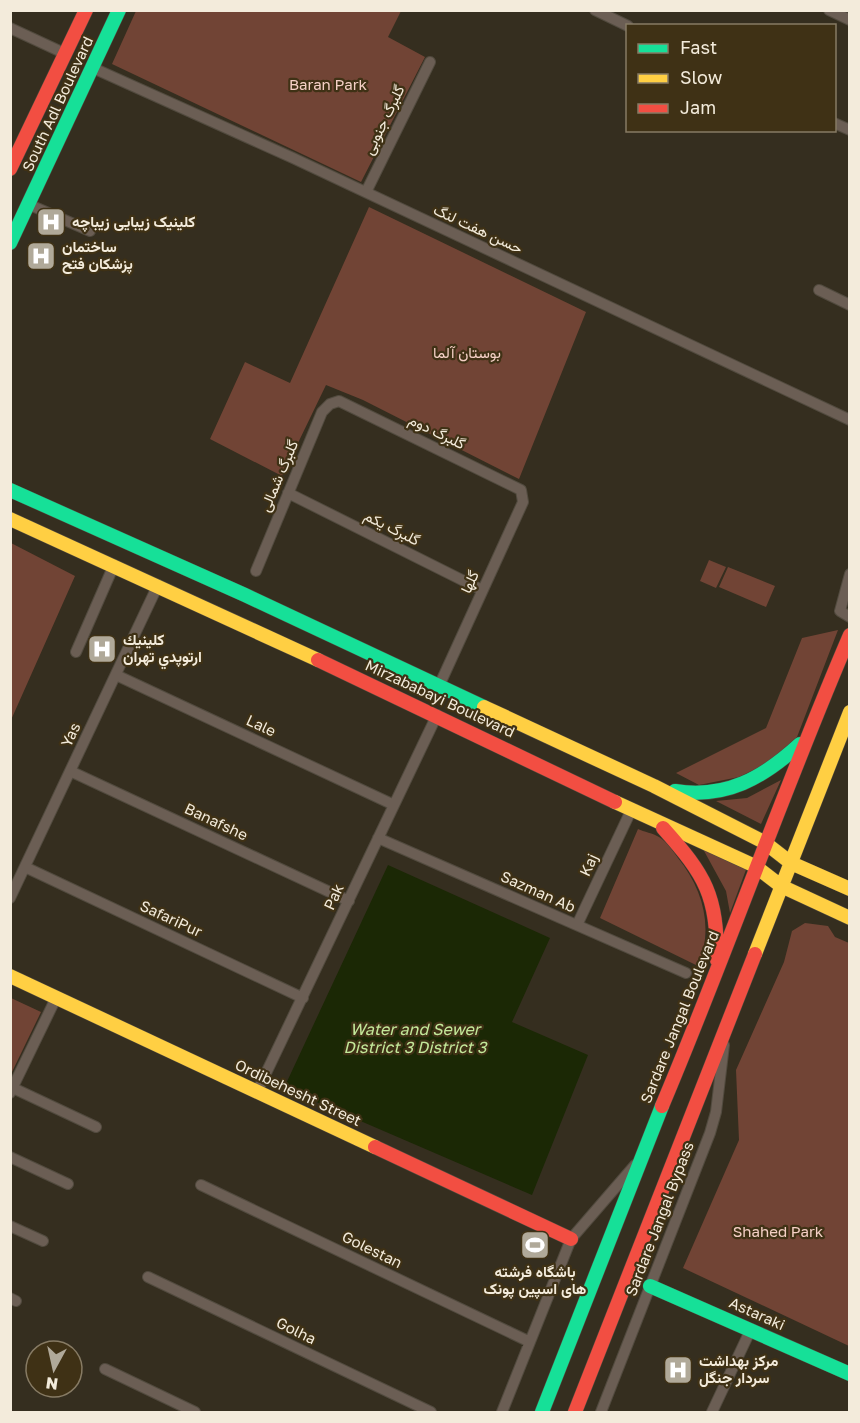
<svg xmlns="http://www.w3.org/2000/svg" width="860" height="1423" viewBox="0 0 860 1423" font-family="'Golos Text',Vazirmatn,sans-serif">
  <rect width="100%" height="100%" fill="#352e1f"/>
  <path fill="#714435" d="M136,11H401L388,37L425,57L361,182L112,64Z
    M369,207L586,312L519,479L363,400L326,385L282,476L210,439L245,362L290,383Z
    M11,543L75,576L11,720Z
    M709,560L726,567L716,588L700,581Z
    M728,567L775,586L766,607L719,587Z
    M838,630L797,737L779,753L764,765L739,777L699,785L676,773L766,728L802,638Z
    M781,780L761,824L716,801L747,798Z
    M638,829C644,832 653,833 659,837C666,841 673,851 678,858C703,889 714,928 698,966L600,918Z
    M703,849L747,867L730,913L726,891Z
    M805,923L828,926L835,937L849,943V1346L683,1268L739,1140L736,1070L784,962L792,931Z
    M11,998L41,1012L11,1074Z"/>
  <path fill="#1b2805" d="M388,865L550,938L512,1022L588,1055L532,1195L284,1088Z"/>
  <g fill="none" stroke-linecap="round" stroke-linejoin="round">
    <g stroke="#524b3f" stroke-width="12">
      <path id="street" d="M595,10L628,26
        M829,10L850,20
        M10,28L66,54
        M93,68L293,158L850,420
        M834,123L850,130
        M366,192L430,62
        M30,205L90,231
        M819,290L850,305
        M288,493L482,590
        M256,571L322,412L330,404L339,401L521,490L523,502L439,686
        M850,574L840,611L850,617
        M76,652L114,565
        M116,675L394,805
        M70,771L349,901
        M378,838L686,973
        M25,867L303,998
        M10,898L158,585
        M577,925L628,817
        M13,1088L96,1127
        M257,1092L437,715
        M10,1093L56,998
        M10,1157L68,1184
        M201,1185L530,1342
        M10,1226L43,1241
        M148,1277L431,1412
        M10,1298L16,1301
        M105,1369L195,1412
        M502,1412L571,1239L635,1165
        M601,1412L710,1133L716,1112L724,1045
        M712,1412L751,1329"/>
    </g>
    <g stroke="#524b3f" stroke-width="15">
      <path id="fast" d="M10,243L119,10
        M10,490L245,595L484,707
        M675,791C726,799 763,778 800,744
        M650,1286L850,1374
        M542,1412L662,1106"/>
    </g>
    <g stroke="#524b3f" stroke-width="15">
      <path id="slow" d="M10,519L318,660
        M484,707L654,786L764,842L791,863L850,889
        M615,802L755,866L781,886L850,918
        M755,954L850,712
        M10,976L375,1147"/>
    </g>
    <g stroke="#524b3f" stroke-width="15">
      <path id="jam" d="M10,169L86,10
        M318,660L615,802
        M663,828C706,876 717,895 717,960
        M662,1106C728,950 783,790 850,635
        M375,1147L571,1239
        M575,1412L755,954"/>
    </g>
    <use href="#street" stroke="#6b5e54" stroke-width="10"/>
    <use href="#fast" stroke="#16e098" stroke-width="14"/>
    <use href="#slow" stroke="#ffcf43" stroke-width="14"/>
    <use href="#jam" stroke="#f24e42" stroke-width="14"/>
  </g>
  <defs>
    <g id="hospital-square" transform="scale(1.5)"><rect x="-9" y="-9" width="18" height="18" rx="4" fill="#b0a999" stroke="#3f3115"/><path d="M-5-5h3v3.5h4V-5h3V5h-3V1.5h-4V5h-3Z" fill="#fff"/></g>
    <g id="stadium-square" transform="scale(1.5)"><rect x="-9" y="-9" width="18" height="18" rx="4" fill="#b0a999" stroke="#3f3115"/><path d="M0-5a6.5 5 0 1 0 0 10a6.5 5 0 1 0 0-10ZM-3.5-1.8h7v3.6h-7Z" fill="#fff"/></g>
  </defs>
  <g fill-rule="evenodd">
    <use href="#hospital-square" x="51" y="222"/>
    <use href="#hospital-square" x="41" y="256"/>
    <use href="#hospital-square" x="102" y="649"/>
    <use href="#stadium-square" x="535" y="1245"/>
    <use href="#hospital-square" x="678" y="1370"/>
  </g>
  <g text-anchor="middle" stroke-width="4.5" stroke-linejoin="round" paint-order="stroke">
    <g font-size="15" fill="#f5d0c6" stroke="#3f3115">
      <text x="328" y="90">Baran Park</text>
      <text x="467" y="358">بوستان آلما</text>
      <text x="778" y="1237">Shahed Park</text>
    </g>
    <g font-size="15" fill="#f3ebdb" stroke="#3f3115">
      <text transform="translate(58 104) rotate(-65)" y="5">South Adl Boulevard</text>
      <text transform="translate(384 120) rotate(-64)" y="5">گلبرگ جنوبی</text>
      <text transform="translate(478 229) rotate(25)" y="5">حسن هفت لنگ</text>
      <text transform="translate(437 432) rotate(26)" y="5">گلبرگ دوم</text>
      <text transform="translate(279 476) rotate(-67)" y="5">گلبرگ شمالی</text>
      <text transform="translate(392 528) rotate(27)" y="5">گلبرگ یکم</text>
      <text transform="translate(470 582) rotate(-65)" y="5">گلها</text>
      <text transform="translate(440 699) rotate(25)" y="5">Mirzababayi Boulevard</text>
      <text transform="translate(261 726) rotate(25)" y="5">Lale</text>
      <text transform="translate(71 735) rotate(-65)" y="5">Yas</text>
      <text transform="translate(216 822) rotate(25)" y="5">Banafshe</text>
      <text transform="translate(589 865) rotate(-65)" y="5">Kaj</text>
      <text transform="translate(538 892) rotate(24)" y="5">Sazman Ab</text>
      <text transform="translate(334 897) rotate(-65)" y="5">Pak</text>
      <text transform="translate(171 919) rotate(25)" y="5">SafariPur</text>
      <text transform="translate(680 1017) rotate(-68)" y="5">Sardare Jangal Boulevard</text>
      <text transform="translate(298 1093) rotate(25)" y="5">Ordibehesht Street</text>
      <text transform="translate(660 1219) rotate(-69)" y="5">Sardare Jangal Bypass</text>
      <text transform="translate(372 1250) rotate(26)" y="5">Golestan</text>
      <text transform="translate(757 1314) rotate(24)" y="5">Astaraki</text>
      <text transform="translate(296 1331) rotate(26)" y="5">Golha</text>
    </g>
    <g font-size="15" font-weight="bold" fill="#f3ebdb" stroke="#3f3115" text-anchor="start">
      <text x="72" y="227">کلینیک زیبایی زیباچه</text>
      <text x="62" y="252">ساختمان<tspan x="62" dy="17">پزشکان فتح</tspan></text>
      <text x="123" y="645">كلينيك<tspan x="123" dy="17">ارتوپدي تهران</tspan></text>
      <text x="535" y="1277" text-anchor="middle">باشگاه فرشته<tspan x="535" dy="17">های اسپین پونک</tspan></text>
      <text x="699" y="1366">مرکز بهداشت<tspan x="699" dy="17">سردار جنگل</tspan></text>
    </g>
    <g font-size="16" font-style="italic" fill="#c3e89a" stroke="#3f3115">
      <text x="415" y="1035">Water and Sewer<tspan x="415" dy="18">District 3 District 3</tspan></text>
    </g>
  </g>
  <rect width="860" height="1423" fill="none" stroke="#f3ebdb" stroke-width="24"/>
  <rect x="626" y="24" width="210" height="108" fill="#3f3115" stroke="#877b64" stroke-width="1.5"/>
  <rect x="638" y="44" width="30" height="9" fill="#16e098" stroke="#877b64" stroke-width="1.5"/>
  <text x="680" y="54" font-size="18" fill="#f3ebdb">Fast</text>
  <rect x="638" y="74" width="30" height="9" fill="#ffcf43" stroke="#877b64" stroke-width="1.5"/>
  <text x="680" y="84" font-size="18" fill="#f3ebdb">Slow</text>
  <rect x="638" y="104" width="30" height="9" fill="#f24e42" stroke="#877b64" stroke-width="1.5"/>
  <text x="680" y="114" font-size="18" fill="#f3ebdb">Jam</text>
  <g transform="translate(54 1369) rotate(188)"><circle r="28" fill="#3f3115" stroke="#877b64" stroke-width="1.5"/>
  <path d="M0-4.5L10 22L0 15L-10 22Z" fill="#b0a999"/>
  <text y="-9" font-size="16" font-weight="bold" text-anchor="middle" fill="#f3ebdb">N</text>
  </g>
</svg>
